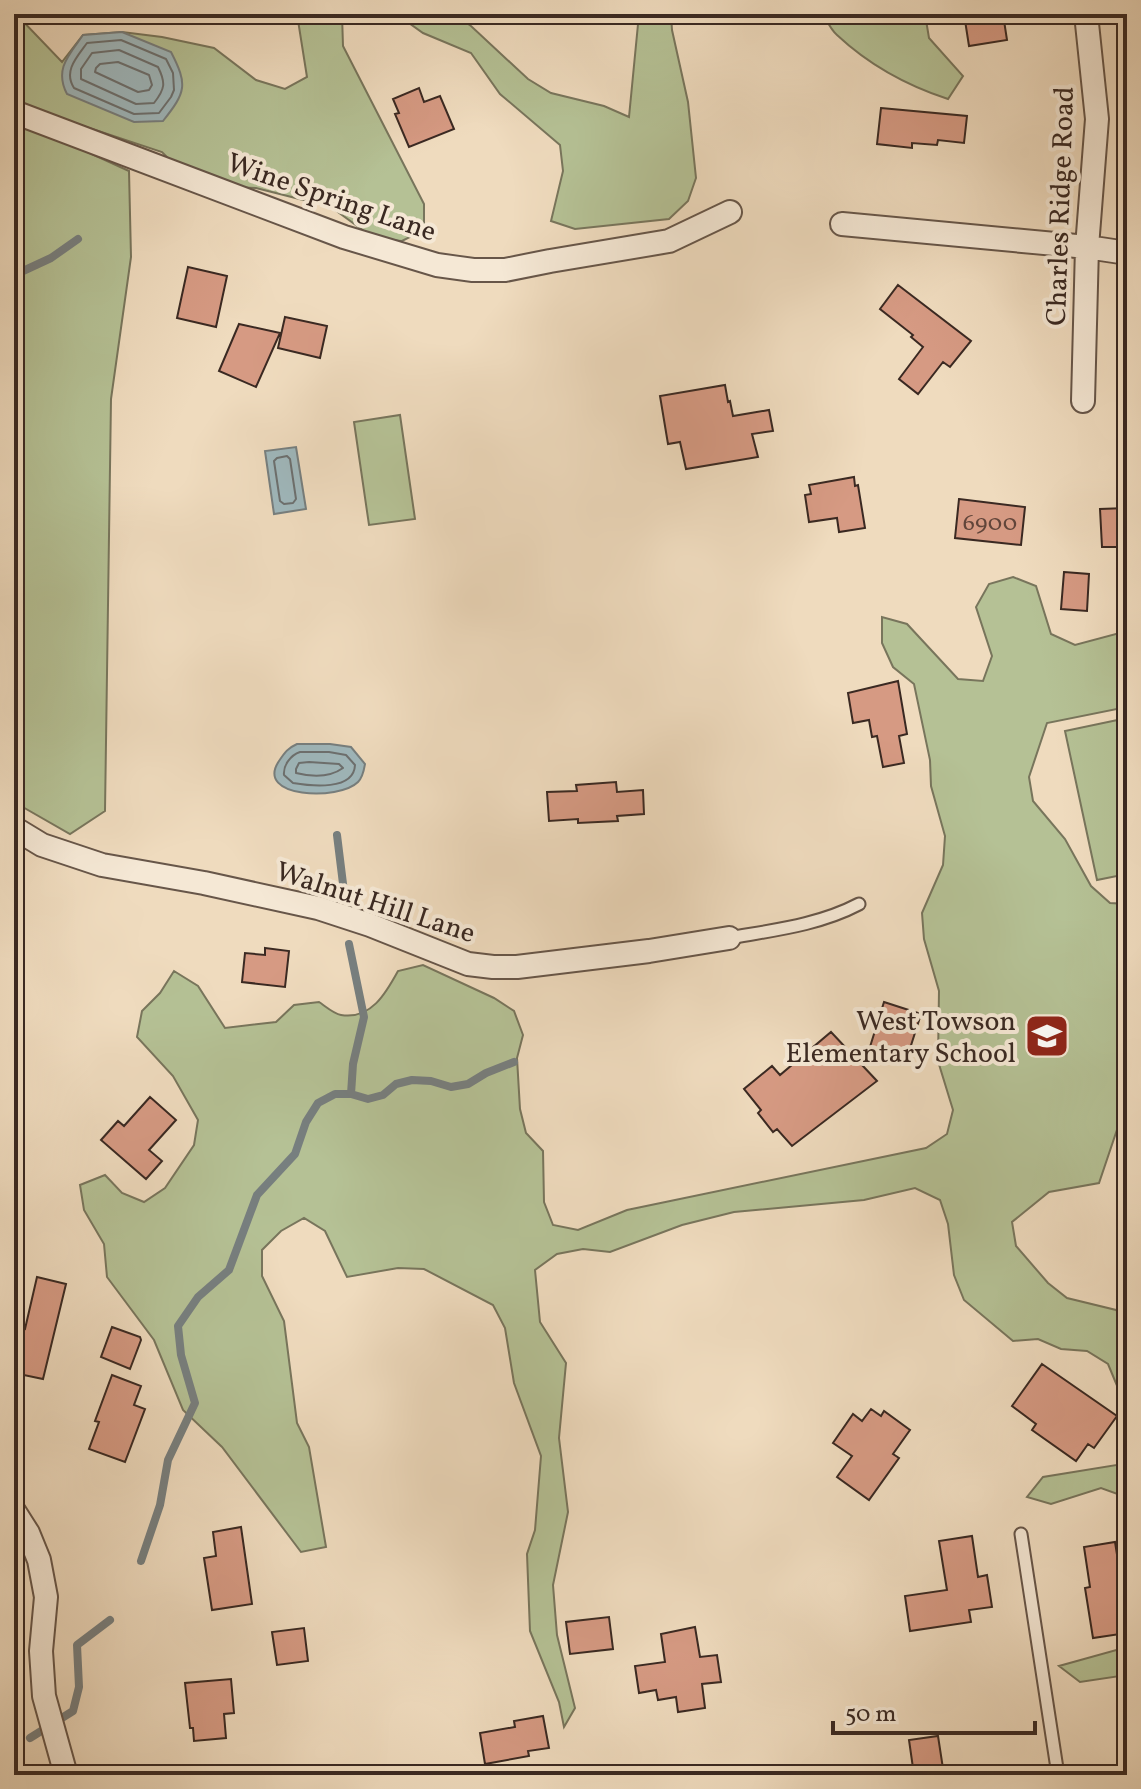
<svg xmlns="http://www.w3.org/2000/svg" width="1141" height="1789" viewBox="0 0 1141 1789" font-family="Vollkorn,serif">
  <rect width="100%" height="100%" fill="#efdbbe"/>
  <filter id="stains"><feTurbulence type="fractalNoise" baseFrequency=".0025" numOctaves="4"/><feColorMatrix values="0 0 0 0 .2 0 0 0 0 .09 0 0 0 0 .02 0 0 0 .5 -.17"/></filter>
  <radialGradient id="worn" r=".72"><stop offset=".6" stop-color="#630" stop-opacity="0"/><stop offset="1" stop-color="#630" stop-opacity=".3"/></radialGradient>
  <path fill="#b5c195" stroke="#78755c" stroke-width="2" d="M14,14H16L62,62L83,35L122,32L162,37L214,48L256,80L285,89L307,77L297,14H342L343,46L424,204V230L402,241L375,239L331,207L256,188L229,187L180,170L162,152L14,103Z
    M399,14H454L471,26L528,79L551,93L604,106L629,117L639,14H671L672,30L688,102L696,178L688,201L669,219L575,229L551,221L563,171L560,145L500,94L471,53L423,33L402,18Z
    M823,14H925L929,38L963,76L948,99C908,86 868,64 837,35C831,30 827,21 823,14Z
    M14,124L59,139L129,171L131,257L111,399L105,811L70,834L14,802V500L17,486L14,474Z
    M400,415L415,519L369,525L354,422Z
    M1013,577L1036,586L1051,634L1075,645L1127,631V707L1047,723L1029,777L1033,801L1065,839L1091,886L1110,903L1127,904V1100L1099,1183L1049,1192L1012,1222L1016,1246L1048,1283L1067,1298L1116,1310L1127,1321V1500L1126,1497L1101,1488L1051,1504L1027,1497L1043,1477L1117,1465L1121,1439L1118,1388L1108,1364L1087,1351L1061,1349L1038,1339L1013,1341L964,1300L954,1275L948,1224L940,1200L915,1188L864,1200L734,1212L682,1225L610,1252L583,1249L557,1254L535,1270L540,1322L566,1363L559,1438L568,1512L553,1585L557,1635L575,1708L564,1727L559,1702L530,1631L527,1554L535,1530L541,1456L514,1383L505,1328L493,1305L424,1269L398,1268L347,1277L325,1231L304,1218L281,1231L262,1250V1276L284,1321L297,1423L309,1447L326,1547L301,1552L222,1447L183,1410L154,1340L107,1277L104,1244L84,1210L80,1185L105,1175L122,1193L144,1202L165,1188L194,1145L198,1120L173,1076L137,1037L142,1011L160,993L174,971L198,986L225,1028L276,1022L294,1005L319,1002C325,1006 334,1014 341,1015C371,1020 386,993 398,971L423,965L494,998L514,1011L523,1035L517,1058L520,1109L526,1133L543,1151L544,1202L553,1225L578,1230L627,1210L926,1148L947,1134L953,1110L938,1061L939,991L924,939L922,913L943,865L945,836L931,786L930,760L914,684L893,667L882,643V617L907,624L958,679L983,681L992,656L976,607L989,584Z
    M1127,718V874L1097,880L1065,731Z
    M1127,1647V1675L1080,1682L1059,1666Z"/>
  <path fill="#9fb8bd" stroke="#777f7f" stroke-width="2" d="M122,32L171,52C188,85 186,92 163,121L134,122L67,94C54,69 69,55 83,35Z
    M296,447L306,509L274,514L265,451Z
    M297,744H330L351,747L365,764C364,770 363,777 358,782C339,801 254,798 279,761C285,752 288,748 297,744Z"/>
  <g fill="none" stroke-linecap="round" stroke-linejoin="round">
    <path stroke="#6c7070" stroke-width="2" d="M121,40L166,59L173,73L174,90L171,97L159,113L134,114L74,88C63,71 77,57 87,43Z
      M119,50L158,67C166,83 165,89 154,103L136,104L81,79V69L92,53Z
      M118,62L149,75L152,85L149,90L138,92L95,72L96,68L100,64Z
      M287,456L290,459L296,499L293,503L284,504L280,501L274,461L277,458Z
      M300,752H329L346,755L355,765C354,791 311,786 293,783L284,775C283,765 291,755 300,752Z
      M309,762L339,764L343,768C329,778 312,777 296,773V769L299,763Z"/>
    <path stroke="#777f7f" stroke-width="8" d="M14,138L17,136
      M14,268L23,271L51,258L78,239
      M337,835L345,900
      M349,944L364,1017L353,1064L351,1094
      M141,1561L160,1505L168,1460L195,1403L181,1355L178,1326L198,1297L229,1270L257,1195L295,1154L306,1122L318,1103L335,1094H351L368,1099L383,1095L396,1084L412,1080L431,1081L451,1087L468,1084L486,1073L514,1062
      M30,1738L73,1711L79,1687L77,1645L110,1620"/>
  </g>
  <path fill="#d69a83" stroke="#3a2922" stroke-width="2" d="M964,14H1003L1007,40L969,46Z
    M419,88L424,102L440,96L454,129L409,147L395,114L399,113L393,99Z
    M881,108L967,116L964,143L938,140L937,145L912,143V148L877,144Z
    M188,267L227,276L216,327L177,318Z
    M898,285L971,341L950,367L943,362L918,394L899,379L923,347L911,337L913,335L880,309Z
    M285,317L327,326L320,358L278,348Z
    M239,324L280,333L256,387L219,371Z
    M725,385L728,402L730,401L733,416L769,410L773,431L752,434L758,457L686,469L680,442L668,444L660,396Z
    M854,477L855,486L858,485L865,528L839,532L837,518L809,522L805,495L811,494L809,485Z
    M959,499L1025,507L1021,545L955,538Z
    M1127,508V547H1102L1100,509Z
    M1064,572L1089,574L1087,611L1061,609Z
    M898,681L907,734L899,736L904,763L883,767L877,736L872,737L869,720L853,723L848,693Z
    M616,782L617,792L643,790L644,814L617,816L618,821L578,823V819L549,821L547,792L577,791L576,785Z
    M265,948L289,951L285,987L242,982L245,953L265,955Z
    M884,1002L921,1014L906,1061L869,1050Z
    M831,1032L877,1081L792,1146L777,1129L773,1132L758,1113L761,1110L744,1089L772,1066L780,1075Z
    M150,1097L176,1120L149,1150L162,1161L146,1179L101,1140L118,1121L124,1126Z
    M37,1277L66,1284L43,1379L14,1373V1326L25,1329Z
    M112,1327L140,1337L141,1340L130,1369L101,1357Z
    M1042,1364L1117,1416L1094,1448L1088,1444L1076,1461L1032,1430L1036,1424L1012,1406Z
    M112,1375L141,1386L134,1405L145,1409L125,1462L89,1449L99,1422L95,1421Z
    M871,1409L881,1416L884,1411L910,1430L893,1454L899,1458L869,1500L837,1477L852,1456L833,1443L853,1414L862,1421Z
    M241,1527L252,1604L212,1610L204,1558L216,1556L213,1532Z
    M972,1536L978,1577L987,1575L992,1607L969,1610L971,1622L910,1631L905,1596L947,1590L939,1541Z
    M1115,1542L1127,1617V1633L1093,1638L1085,1588L1090,1587L1084,1547Z
    M609,1617L613,1649L570,1654L566,1622Z
    M695,1627L700,1657L717,1655L721,1682L702,1684L705,1708L678,1712L676,1697L658,1700L656,1690L639,1693L635,1666L665,1662L661,1634Z
    M304,1628L308,1661L277,1665L272,1632Z
    M231,1679L234,1713L224,1714L226,1738L194,1741L193,1728H190L185,1683Z
    M543,1716L549,1748L528,1751L529,1756L485,1764L480,1733L515,1727L514,1721Z
    M938,1736L944,1775H914L909,1740Z"/>
  <g fill="none" stroke-linecap="round" stroke-linejoin="round">
    <g stroke="#675649" stroke-width="15">
      <path id="lane" d="M729,938C774,930 819,925 859,904
        M1021,1534L1058,1775"/>
    </g>
    <g stroke="#675649" stroke-width="26">
      <path id="street" d="M14,112L344,237L437,265L473,270H505L550,261L669,241L730,212
        M842,224L1087,247L1127,253
        M1083,401L1087,247L1097,119L1086,14
        M14,828L42,845L102,865L204,883L318,908L370,925L468,964L493,967H517L649,951L729,938
        M14,1511L28,1533L39,1560L46,1597L41,1651L44,1696L66,1775"/>
    </g>
    <use href="#lane" stroke="#f5e8d5" stroke-width="11"/>
    <use href="#street" stroke="#f5e8d5" stroke-width="22"/>
  </g>
  <defs>
    <g id="school-square" transform="scale(2.3)"><rect x="-9" y="-9" width="18" height="18" rx="4" fill="#8f2418" stroke="#f5e8d5"/><path d="M0-5L7-2L0 1L-7-2ZM-4 1L0 2.5L4 1V4Q0 6-4 4Z" fill="#fff"/></g>
  </defs>
  <g fill-rule="evenodd">
    <use href="#school-square" x="1047" y="1036"/>
  </g>
  <g text-anchor="middle" stroke-width="8" stroke-linejoin="round" paint-order="stroke">
    <g font-size="24" fill="#61453a">
      <text x="990" y="530">6900</text>
    </g>
    <g font-size="28" fill="#3a2922" stroke="#f5e8d5">
      <text transform="translate(332 196) rotate(19)" y="10">Wine Spring Lane</text>
      <text transform="translate(1059 206) rotate(-88)" y="10">Charles Ridge Road</text>
      <text transform="translate(376 901) rotate(18)" y="10">Walnut Hill Lane</text>
    </g>
    <g font-size="28" fill="#3a2922" stroke="#f5e8d5" text-anchor="end">
      <text x="1016" y="1030">West Towson<tspan x="1016" dy="32">Elementary School</tspan></text>
    </g>
  </g>
  <rect width="1141" height="1789" fill="none" stroke="#efdbbe" stroke-width="48"/>
  <rect x="16" y="16" width="1109" height="1757" fill="none" stroke="#3a2922" stroke-width="4"/>
  <rect x="24" y="24" width="1093" height="1741" fill="none" stroke="#3a2922" stroke-width="2"/>
  <path d="M833 1721v12h202v-12" fill="none" stroke="#3a2922" stroke-width="4"/>
  <text x="845" y="1721" font-size="24" fill="#3a2922" stroke="#f5e8d5" stroke-width="6" paint-order="stroke">50 m</text>
  <rect width="100%" height="100%" filter="url(#stains)"/>
  <rect width="100%" height="100%" fill="url(#worn)"/>
</svg>
